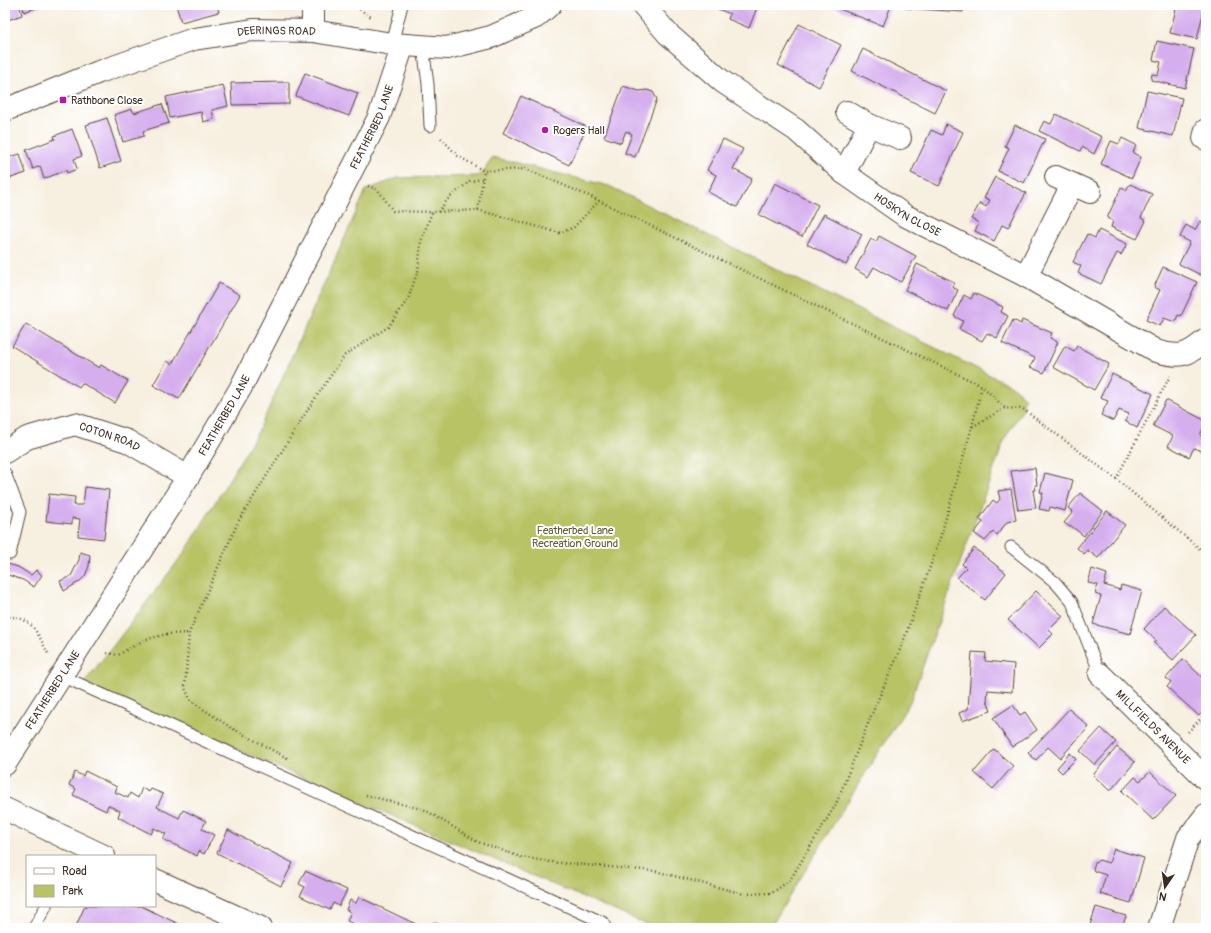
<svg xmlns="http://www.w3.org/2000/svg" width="1211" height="933" viewBox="0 0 1211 933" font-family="Pangolin,sans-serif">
  <rect width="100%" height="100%" fill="#fff"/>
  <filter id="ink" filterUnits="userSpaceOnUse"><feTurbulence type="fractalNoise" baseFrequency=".025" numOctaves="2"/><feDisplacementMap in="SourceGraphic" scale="8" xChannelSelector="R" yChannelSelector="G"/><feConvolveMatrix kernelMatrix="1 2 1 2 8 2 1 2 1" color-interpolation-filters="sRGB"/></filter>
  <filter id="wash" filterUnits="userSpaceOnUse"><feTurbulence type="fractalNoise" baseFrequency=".012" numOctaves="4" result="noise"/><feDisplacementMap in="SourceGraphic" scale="16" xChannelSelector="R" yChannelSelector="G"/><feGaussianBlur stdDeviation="0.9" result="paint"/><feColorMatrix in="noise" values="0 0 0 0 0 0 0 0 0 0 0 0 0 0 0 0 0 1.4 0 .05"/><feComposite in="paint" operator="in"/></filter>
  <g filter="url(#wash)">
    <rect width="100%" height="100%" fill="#f7efdf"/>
    <path fill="#b7c365" stroke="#797642" d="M492,157L609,186L1012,386L1024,397L1023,409L1005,438L910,702L843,809L770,928H655L83,684L114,645L187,549L259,430L366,190L398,178L477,176L484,171Z"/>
    <g id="blocks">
      <path fill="#d5aeee" d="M5,5H19L22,15L5,21Z
        M22,5H44L24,12Z
        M176,5H217L219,12L181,22Z
        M708,5H758L749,28L728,19L730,14Z
        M829,5H888L891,6L883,26Z
        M906,5H963V12L905,8Z
        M1177,5H1205L1197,39L1170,33Z
        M799,24L841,45L819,87L778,65Z
        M1157,41L1194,49L1185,88L1151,80L1152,74L1158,75L1161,62L1153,60Z
        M863,49L946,91L935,113L852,71Z
        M305,73L358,93L349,116L296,96Z
        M289,82V104L232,105L231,83Z
        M223,85L228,106L212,110L214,119L203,122L201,112L170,118L166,97Z
        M623,86L639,91L647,90L653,92L657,99L635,157L625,153L632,134L626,131L621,143L604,137Z
        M1147,91L1182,98L1173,136L1139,128Z
        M521,96L587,127L569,165L503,133Z
        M162,104L169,123L143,131L144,136L123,142L114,115L132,109L134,113Z
        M1056,114L1102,137L1094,154L1082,147L1080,151L1039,131L1044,121L1051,124Z
        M107,118L121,161L100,168L86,125Z
        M946,124L963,132L939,186L911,173L931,130L942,135Z
        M1015,125L1045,139L1024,183L998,171L1009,148L1005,146Z
        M72,129L82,156L74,159L77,169L67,173L66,170L44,179L40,166L33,169L26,150L55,139L54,136Z
        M1122,138L1136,145L1133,153L1141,157L1132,178L1101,164L1111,141L1119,144Z
        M723,139L743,149L733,169L752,179L737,207L708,192L716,175L707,170Z
        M20,154L26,173L5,180V158Z
        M995,177L1026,193L1008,228L1002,225L994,241L975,231L979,223L971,219L980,203L986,207L990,200L984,198Z
        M775,183L818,205L802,237L759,215Z
        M1130,184L1152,194L1141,218L1146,221L1137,239L1111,227L1113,221L1107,218L1121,188L1126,190Z
        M824,214L862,234L846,265L807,244Z
        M1200,221L1206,225V269L1203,276L1179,264L1190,242L1180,237L1186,225L1195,230Z
        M1099,230L1127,244L1121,255L1117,253L1101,284L1078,273L1081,266L1073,262L1087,234L1095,238Z
        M879,236L916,256L901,282L874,267L868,277L855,269L871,239L876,242Z
        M917,264L954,282L952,287L958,290L948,311L905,290Z
        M1163,267L1197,282L1181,316L1178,315L1175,322L1164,318L1160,326L1146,320L1160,290L1154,287Z
        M219,283L240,295L179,399L153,385L167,361L172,364Z
        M974,293L1003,307L1001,312L1008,316L997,338L987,333L982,341L959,329L963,321L954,316L964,295L971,299Z
        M1013,320L1021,324L1022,320L1052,333L1050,338L1058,342L1044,373L1030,367L1035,358L1002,343Z
        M26,324L99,368L101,365L128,381L115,403L82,383L79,387L12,346Z
        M1065,346L1074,351L1077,346L1109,364L1094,390L1053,367Z
        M1112,374L1153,394L1137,428L1125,421L1129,414L1119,410L1113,421L1101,415L1108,401L1100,398Z
        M1166,400L1206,421V423L1200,435L1206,438V453L1194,448L1189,457L1168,446L1173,436L1153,426Z
        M1035,468L1037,485H1035L1036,490H1033L1036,508L1018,510L1011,471Z
        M1045,473L1073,480L1065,511L1050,507L1049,511L1039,509L1043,493L1040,492Z
        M85,487L109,490L104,539L78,536L80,519L72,518V524L46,521L49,494L75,497L74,505H83Z
        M1011,489L1016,520L1007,522L997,535L993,532L985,541L974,533L983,522L979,519L993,500L997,503L1000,499L998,491Z
        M1080,493L1103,511L1084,536L1071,526L1070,527L1064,523L1073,512L1068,508Z
        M1107,511L1125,525L1098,558L1087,550L1084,554L1077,548Z
        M974,548L1006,573L985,600L957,578L966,568L962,564Z
        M80,552L90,555L89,566L85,576L79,582L64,591L60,581L71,576L79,560Z
        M8,564L18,567L31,575L36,570L42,575L34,587L23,580L5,574Z
        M1092,569L1107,574L1104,585L1120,590L1121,585L1142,591L1130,634L1093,624L1101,596L1095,594L1098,585L1088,583Z
        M1036,591L1063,616L1049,630L1053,634L1039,648L1008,620Z
        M1164,606L1196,635L1173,660L1154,643L1157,641L1144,629Z
        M972,652L986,653L985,661L1014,664L1012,692L988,690L987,700L991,711L962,721L959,713L968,709Z
        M1183,659L1206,681V708L1199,716L1167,687L1171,682L1166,678Z
        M1013,705L1020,715L1025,712L1037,730L1012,747L993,718Z
        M1069,709L1089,727L1060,758L1048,747L1036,760L1028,753Z
        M1206,717V725L1202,722Z
        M1101,728L1116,742L1095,765L1080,751Z
        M1117,747L1135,762L1110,791L1093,775Z
        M994,749L1013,766L993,789L974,772Z
        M1070,753L1076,759L1062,773L1057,768Z
        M85,771L117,787L115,792L128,798L130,793L138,798L142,788L149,792L151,789L163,794L157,807L179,818L183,810L206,821L202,829L214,835L204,854L199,851L197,856L163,839L166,834L154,828L151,834L118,817L120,811L108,805L106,811L73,795L76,789L69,785L75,772L83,776Z
        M1150,772L1176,796L1153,820L1122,791L1135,777L1140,781Z
        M228,830L293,863L281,886L217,853Z
        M1114,849L1144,858L1131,903L1100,894L1106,875L1094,871L1093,868L1095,863L1099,860L1109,863Z
        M305,871L347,890L339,906L333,903L330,910L300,896L305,887L299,884Z
        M359,897L424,928H363L347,921L351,912L346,910L350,900L356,903Z
        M85,906H141L187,928H75Z
        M1096,907L1126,916L1122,928H1089Z
        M434,922L446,928H431Z"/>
    </g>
  </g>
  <g filter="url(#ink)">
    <use href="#blocks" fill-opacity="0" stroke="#57483b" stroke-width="1"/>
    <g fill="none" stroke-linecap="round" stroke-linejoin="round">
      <g stroke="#57483b" stroke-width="13">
        <path id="service" d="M392,44L402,5
          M423,47L428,84L430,126
          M5,473L20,512L10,554
          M1011,547L1055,582L1072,602L1100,674
          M62,676L604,923
          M34,928L46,906"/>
      </g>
      <g stroke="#57483b" stroke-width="24">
        <g id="minor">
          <path d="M313,5V31"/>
          <path id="s1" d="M643,5L668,34L723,82L796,130L844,173L904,215L1026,276L1156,351C1180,358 1187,356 1206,340"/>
          <path id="s2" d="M5,110L99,72L194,39L253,30L313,31L392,44L447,48L491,37L536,17L550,5"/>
          <path d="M847,112L869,125L900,138"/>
          <path d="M1204,138L1206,130"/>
          <path d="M844,173L869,125"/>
          <path d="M1056,177L1090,192"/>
          <path d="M1026,276L1072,185"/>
          <path id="s3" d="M5,452L27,438L75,424L127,441L188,477"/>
          <path id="s4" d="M1100,674L1206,779"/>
          <path id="s5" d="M5,764L188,477L240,389L379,117L403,45"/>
          <path d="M5,809L104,856"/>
          <path d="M155,880L261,928"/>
          <path d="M1159,928L1188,838L1206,815"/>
        </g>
      </g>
      <path stroke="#57483b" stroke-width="2.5" stroke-dasharray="1 3" stroke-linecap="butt" d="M353,5L371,17
        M441,138L458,156L484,171L526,169L591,197L982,386L1005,408L1023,409L1116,479L1206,554
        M368,186L378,190L393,211L432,212
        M478,210L560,233L574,227L599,201
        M438,212L449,198L470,181L482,179
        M972,427L982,386
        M1116,479L1170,376
        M5,617C33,615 37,634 49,655
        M107,653L118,655L144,640L167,634L189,633
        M1188,732L1206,713
        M287,758L230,727L191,701L185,688L189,633L238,522L310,406L345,355L388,327L408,299L418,271L421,241L432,212L478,210L484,171
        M366,795L425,810L478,842L521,857L551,862L655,871L744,894L772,893L790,880L836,804L871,716L902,645L939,542L972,427L1005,408"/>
      <use href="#service" stroke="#fff" stroke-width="11"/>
      <use href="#minor" stroke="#fff" stroke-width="22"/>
    </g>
  </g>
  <g fill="#b5179e" stroke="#fff" stroke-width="1.5">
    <rect x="59" y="96" width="8" height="8" rx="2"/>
    <circle cx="545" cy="130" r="4"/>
  </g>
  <g text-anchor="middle" stroke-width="4" stroke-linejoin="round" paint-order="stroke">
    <g font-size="11" fill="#3b2a1e" stroke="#fff">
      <text dy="4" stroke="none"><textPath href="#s2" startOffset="285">DEERINGS ROAD</textPath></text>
      <text dy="4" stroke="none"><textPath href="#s5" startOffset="736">FEATHERBED LANE</textPath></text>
      <text dy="4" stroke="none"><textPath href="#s1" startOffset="339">HOSKYN CLOSE</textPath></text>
      <text dy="4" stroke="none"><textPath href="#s5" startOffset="412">FEATHERBED LANE</textPath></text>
      <text dy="4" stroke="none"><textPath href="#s3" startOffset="113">COTON ROAD</textPath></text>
      <text dy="4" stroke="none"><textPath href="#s5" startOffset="88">FEATHERBED LANE</textPath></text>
      <text dy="4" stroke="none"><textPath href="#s4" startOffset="75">MILLFIELDS AVENUE</textPath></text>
    </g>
    <g font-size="11" fill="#3b2a1e" stroke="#fff" text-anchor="start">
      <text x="71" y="104">Rathbone Close</text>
      <text x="553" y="134">Rogers Hall</text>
    </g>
    <g font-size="11" fill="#605833" stroke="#fff">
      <text x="575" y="534">Featherbed Lane<tspan x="575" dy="13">Recreation Ground</tspan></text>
    </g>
  </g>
  <rect width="1211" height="933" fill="none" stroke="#fff" stroke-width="20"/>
  <rect x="26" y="855" width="130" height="52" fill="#ffffff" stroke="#b1aaa5"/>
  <rect x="34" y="868" width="20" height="6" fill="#ffffff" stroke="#b1aaa5"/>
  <text x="62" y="875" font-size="12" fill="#3b2a1e">Road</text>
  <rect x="34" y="885" width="20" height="12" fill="#b7c365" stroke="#b1aaa5"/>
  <text x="62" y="895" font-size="12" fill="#3b2a1e">Park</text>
  <g transform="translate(1165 887) rotate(193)" stroke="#ffffff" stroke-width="3" paint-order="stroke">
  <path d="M0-3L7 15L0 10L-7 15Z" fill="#3b2a1e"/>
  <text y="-6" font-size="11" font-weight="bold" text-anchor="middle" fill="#3b2a1e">N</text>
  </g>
</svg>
